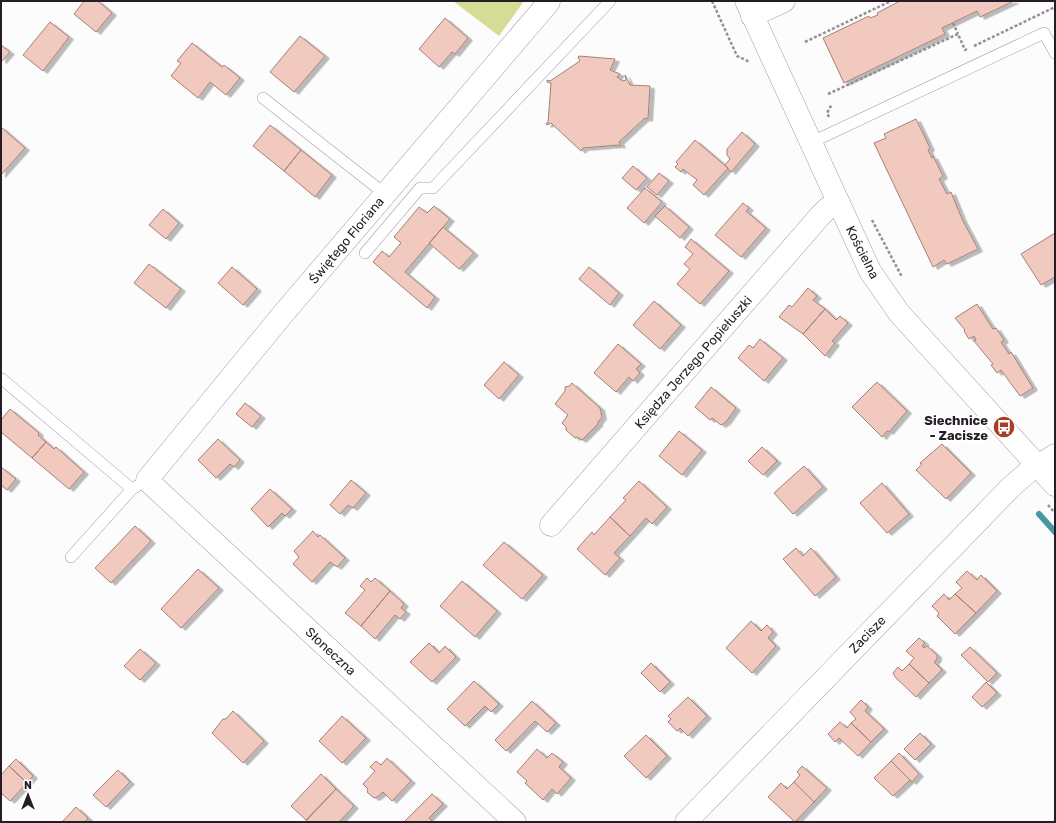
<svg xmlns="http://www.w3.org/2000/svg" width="1056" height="823" viewBox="0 0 1056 823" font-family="Rubik,sans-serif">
  <defs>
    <filter id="shadow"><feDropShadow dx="4.5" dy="2.5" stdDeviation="0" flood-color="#0004"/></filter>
  </defs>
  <rect width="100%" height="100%" fill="#fcfcfc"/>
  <path fill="#d5dc95" d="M453,1H524L499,36Z"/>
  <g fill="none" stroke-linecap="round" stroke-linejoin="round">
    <path stroke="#4a96a5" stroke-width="6" d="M1039,514L1055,532"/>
  </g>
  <path fill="#f1c9be" stroke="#a58077" filter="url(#shadow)" d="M84,1H98L112,13L96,32L74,14Z
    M900,1H1014L980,17L977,11L942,28L945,34L844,83L823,38L869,16L870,18L878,15L877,13Z
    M445,18L468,38L455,54L452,52L439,67L419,49Z
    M50,22L69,37L43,71L23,55Z
    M300,36L325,56L294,92L270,72Z
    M192,43L222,67L224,65L240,78L226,95L210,82L198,98L171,76L181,63L177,61Z
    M1,45L10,52L2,61L1,60Z
    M579,56L615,59L610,70L620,74L617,77L623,81L626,80L625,75L630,85L650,86L648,119L645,118L619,142L621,145L620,146L619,145L583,148L581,151L551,123L547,125L546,123H548L551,83L547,82V80L550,81L580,61L578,57Z
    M916,119L930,148L928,150L932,158L933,156L943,176L939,179L947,194L951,192L962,219L978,249L947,264L944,260L933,267L874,143L886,138L884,134Z
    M270,125L301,150L284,171L253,146Z
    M1,127L25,148L1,175Z
    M742,132L755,144L731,172L725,165L730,159L727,155V149Z
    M695,140L728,168L704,195L693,185L697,180L683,169L681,172L675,167L678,164L676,162Z
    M301,150L332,175L315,197L284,171Z
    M633,166L647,178L636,190L622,178Z
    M659,173L669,181L657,195L647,187Z
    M645,188L662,202L644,223L627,208Z
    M743,203L749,208L746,211L766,228L741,257L715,235Z
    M434,206L450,219L405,272L435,297L427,308L373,262L382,251L389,257L401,243L394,237L419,207L427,213Z
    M665,206L689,227L680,238L655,216Z
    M163,209L179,223L166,239L149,225Z
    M443,227L474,253L459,269L429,243Z
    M1055,233V277L1041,285L1021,254Z
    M691,239L729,271L700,304L677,284L690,269L684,264L693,254L685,247Z
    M149,264L181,289L166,308L134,283Z
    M232,267L257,289L243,305L218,283Z
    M589,267L619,293L610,305L579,279Z
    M808,288L817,296L813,300L825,309L803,334L779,317L789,305L792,307Z
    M654,301L681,325L660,349L633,325Z
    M977,304L993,329L996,328L1004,340L1001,342L1009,354L1011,352L1033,388L1020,396L1001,370L997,373L991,365L993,364L974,341L976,340L974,336L969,339L964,331L965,330L955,318Z
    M825,309L836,320L840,316L848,323L832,341L835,343L825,356L803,334Z
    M760,339L783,358L764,381L738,358L749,345L753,348Z
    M618,344L641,364L636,369L640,373L633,381L629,377L616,392L594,373Z
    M504,362L519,375L499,399L484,385Z
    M877,382L907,411L889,432L887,431L882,437L852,407Z
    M572,383L600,408L602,417L598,422V424L582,440L577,437L575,438L566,430V427L562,423L568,415L555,404L565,391V387L570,386Z
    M711,387L736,408L726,422L721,425L712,418L710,420L695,407Z
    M245,403L261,416L252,427L236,414Z
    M10,409L39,433L38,435L46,442L32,458L1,432V420Z
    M679,431L702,450L682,475L659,456Z
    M218,439L240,460L234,467L230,464L216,478L198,460Z
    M46,442L54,449L56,447L84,472L69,489L32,458Z
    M942,444L971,473L946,499L916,470L922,464L920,463Z
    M762,447L777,461L763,475L748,461Z
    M804,466L823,487L793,514L774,493Z
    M1,467L16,479L7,490L1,485Z
    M351,480L366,493L353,508L348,505L340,514L330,505Z
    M639,481L667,507L652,524L646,518L630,536L610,517L626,500L623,498Z
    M882,483L909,514L887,533L860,503Z
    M270,489L292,509L285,516L282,513L268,527L251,509Z
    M610,517L630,536L614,553L620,558L605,575L577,549L592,532L594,535Z
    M135,526L151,541L111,583L95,568Z
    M313,531L318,537L320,535L345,558L337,567L330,562L312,582L293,564L299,557L294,551Z
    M504,542L543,575L522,599L483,565Z
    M796,548L803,556L811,548L836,577L815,596L783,559Z
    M198,569L219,588L181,628L161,609Z
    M967,571L977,580L981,575L997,591L976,613L955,594L962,588L956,582Z
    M367,578L371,582L375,578L390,591L361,626L345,613L365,590L360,586Z
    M462,581L497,611L475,637L440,606Z
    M390,591L404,604L401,608L406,612L400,619L395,615L375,639L361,626Z
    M944,594L949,600L955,594L976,613L955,634L937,616L939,613L932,606Z
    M751,621L761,631L767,625L773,632L768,638L776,646L752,673L726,648Z
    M919,638L925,643L922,646L924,648L927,646L937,655V659L934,662L942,670L929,683L909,664L914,658L906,651Z
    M429,643L439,653L445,646L456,657L432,682L410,662Z
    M970,647L997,673L988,682L961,655Z
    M140,649L156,663L140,680L124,666Z
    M651,663L670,682L660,692L641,673Z
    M909,664L929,683L916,697L896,678L893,673L898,667L902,671Z
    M474,681L499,704L491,712L485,706L465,726L447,709Z
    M986,682L997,693L982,707L972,697Z
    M688,697L707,716L688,736L680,728L677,731L668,722L671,719L668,716Z
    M861,700L868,707L865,711L884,729L871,742L851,723L856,719L850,712Z
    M532,701L556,723L547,732L535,721L506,751L495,740Z
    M233,711L264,741L243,763L212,733L223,719H226Z
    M342,716L366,738L342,763L319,741Z
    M840,722L847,728L851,723L871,742L858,756L839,738L835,742L828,734Z
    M920,733L931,744L915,760L904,749Z
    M646,735L667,756L646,778L624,756Z
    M537,749L547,758L552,753L563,762L559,767L571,778L557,794L552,789L543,800L525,783L527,781L517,772Z
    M899,753L919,774L912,782L891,761Z
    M387,758L411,781L392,801L383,792L377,797L374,798L367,792L368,789L363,784L375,771L370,767L376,761L381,765Z
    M16,759L33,776L27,783L9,766Z
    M891,761L910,780L893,796L874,778Z
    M9,766L27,783L10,801L1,793V775Z
    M802,766L827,788L814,802L794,782L800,775L797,772Z
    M118,770L130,782L106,807L93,795Z
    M321,774L336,789L306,820L291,806Z
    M794,782L814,802L795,822L768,797L781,783L787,789Z
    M336,789L354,806L339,822H305Z
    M432,794L443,804L429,818L433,822H404Z
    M76,807L88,818L85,822H62Z"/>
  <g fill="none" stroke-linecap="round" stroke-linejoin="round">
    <g stroke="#ac96b2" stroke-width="12">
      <path id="service" d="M263,98L385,194
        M810,143L1044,33L1055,53
        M365,253L420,188H433L610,1
        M2,379L132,489
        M71,557L132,489L137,486"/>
    </g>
    <g stroke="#ac96b2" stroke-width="23">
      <path id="minor" d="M752,16L784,1
        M551,525L820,216L828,208L839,203
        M515,822L147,480L283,314L549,2
        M686,822L1011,487L1028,472L1055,455"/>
    </g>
    <g stroke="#ac96b2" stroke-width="23">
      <path id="tertiary" d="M746,1L870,271L899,313L1055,485"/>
    </g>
    <path stroke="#949095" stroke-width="2.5" stroke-dasharray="3 2" stroke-linecap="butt" d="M712,1L737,56L750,62
      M953,23L958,34
      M805,42L891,1
      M974,46L1055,7
      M828,94L958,34L965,50L967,49
      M829,117L827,113L832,104
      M872,220L902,277
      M1048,505L1055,513"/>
    <use href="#service" stroke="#fff" stroke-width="11"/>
    <use href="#minor" stroke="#fff" stroke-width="22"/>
    <use href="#tertiary" stroke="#fff" stroke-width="22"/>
  </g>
  <defs>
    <g id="bus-disc" transform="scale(1.15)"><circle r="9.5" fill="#a73e24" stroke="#fff"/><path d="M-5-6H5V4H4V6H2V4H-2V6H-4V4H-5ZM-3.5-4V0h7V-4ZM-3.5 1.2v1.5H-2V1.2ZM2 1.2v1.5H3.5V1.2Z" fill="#fff"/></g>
  </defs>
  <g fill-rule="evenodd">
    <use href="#bus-disc" x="1004" y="427"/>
  </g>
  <g text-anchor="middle" stroke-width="4" stroke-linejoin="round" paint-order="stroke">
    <g font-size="13" fill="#251c27" stroke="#fff">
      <text transform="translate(346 240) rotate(-50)" y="5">Świętego Floriana</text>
      <text transform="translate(863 252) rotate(63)" y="5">Kościelna</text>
      <text transform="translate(693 362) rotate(-49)" y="5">Księdza Jerzego Popiełuszki</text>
      <text transform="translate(867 634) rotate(-46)" y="5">Zacisze</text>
      <text transform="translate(331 651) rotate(43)" y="5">Słoneczna</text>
    </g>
    <g font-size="13" font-weight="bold" fill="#251c27" stroke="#fff" text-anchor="end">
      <text x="988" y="425">Siechnice<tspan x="988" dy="15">- Zacisze</tspan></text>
    </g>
  </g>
  <rect width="1056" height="823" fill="none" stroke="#251c27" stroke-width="4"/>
  <g transform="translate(28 795)" stroke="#ffffff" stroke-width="3" paint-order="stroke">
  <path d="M0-3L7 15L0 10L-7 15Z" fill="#251c27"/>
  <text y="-6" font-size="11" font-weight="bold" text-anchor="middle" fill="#251c27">N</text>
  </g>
</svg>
